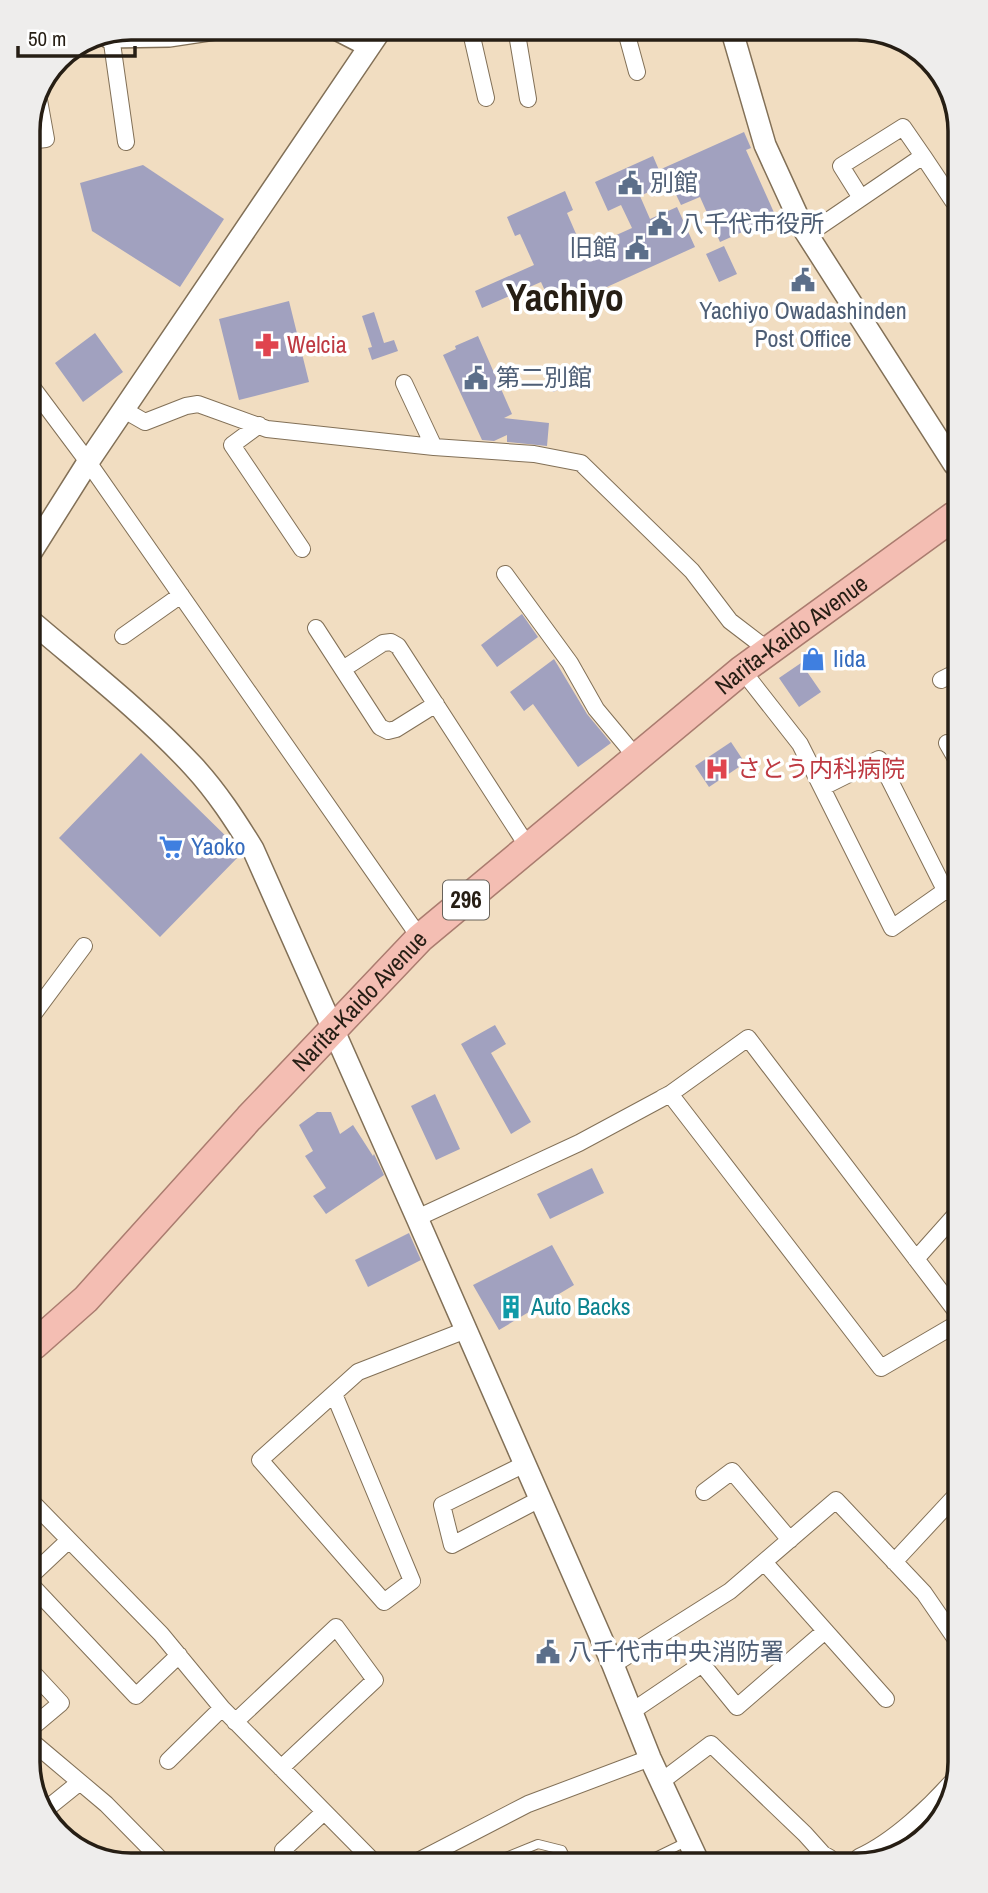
<svg xmlns="http://www.w3.org/2000/svg" width="988" height="1893" viewBox="0 0 988 1893" font-family="'Archivo Narrow','Noto Sans JP',sans-serif">
  <rect width="100%" height="100%" fill="#f1ddc1"/>
  <path fill="#a1a1bf" d="M744,132L751,148L746,150L776,217L720,242L700,197L681,205L670,182L640,196L650,219L677,207L695,247L554,311L541,282L482,308L475,291L534,265L520,234L515,236L507,217L565,191L573,210L567,213L583,250L632,228L621,205L608,211L595,182L653,156L659,170Z
    M143,165L224,219L180,287L92,231L80,183Z
    M724,246L737,274L719,282L706,254Z
    M289,301L309,382L239,400L219,319Z
    M374,312L384,343L394,340L398,351L372,360L368,348L372,347L362,316Z
    M95,333L123,372L83,402L55,363Z
    M478,336L512,414L504,418L549,423L547,446L507,442V435L494,441L482,440L443,355L456,349L455,346Z
    M583,366L588,377L553,392L548,381L556,378L555,374L571,367L573,371Z
    M522,614L538,637L497,667L481,645Z
    M554,659L587,714L611,743L578,767L533,704L524,711L510,692Z
    M801,663L821,692L799,707L779,678Z
    M731,742L745,763L709,787L695,766Z
    M141,753L235,845L241,854L160,937L59,838Z
    M495,1025L506,1044L491,1053L531,1122L511,1134L461,1044Z
    M435,1094L460,1149L436,1160L411,1106Z
    M317,1112H331L340,1134L353,1125L373,1156L374,1154L384,1175L326,1214L313,1196L326,1188L305,1156L313,1151L299,1125Z
    M592,1168L604,1193L550,1219L537,1194Z
    M409,1233L421,1260L368,1287L355,1260Z
    M552,1245L574,1285L499,1330L473,1285Z"/>
  <g fill="none" stroke-linecap="round" stroke-linejoin="round">
    <g stroke="#827057" stroke-width="10">
      <path id="service" d="M649,1860L686,1842
        M496,1861L538,1844L562,1850L567,1860"/>
    </g>
    <g stroke="#827057" stroke-width="18">
      <path id="minor" d="M470,28L486,98
        M516,28L528,99
        M625,28L637,72
        M111,36L126,142
        M28,141L46,139L39,100
        M861,198L841,166L903,127L923,156
        M807,235L923,156L953,201
        M29,383L88,462L420,938
        M404,383L434,447
        M124,410L145,422L186,406L198,404L267,429L434,447L534,454L581,463L692,571L730,621L768,650
        M259,425L232,445L302,549
        M505,574L570,663L596,709L636,757
        M316,628L380,727L388,731L396,729L436,704
        M123,636L181,595
        M343,669L383,643L391,642L398,646L528,847
        M742,670L800,744L892,928L956,883
        M941,680L955,673
        M947,743L955,757
        M823,787L879,759L946,892
        M32,1016L84,946
        M662,1098L670,1094L881,1368L958,1323
        M417,1218L579,1143L670,1094L748,1038L958,1314
        M916,1259L957,1213
        M334,1394L412,1581L384,1602L260,1460L358,1372L466,1330
        M525,1464L442,1505L452,1545L540,1499
        M704,1492L732,1471L790,1540
        M35,1505L161,1634L222,1708L374,1862
        M764,1562L886,1699
        M894,1562L959,1492
        M35,1572L69,1540
        M35,1589L136,1696L179,1655
        M613,1665L730,1591L836,1500L924,1593L959,1644
        M35,1675L61,1703L36,1724
        M631,1712L702,1664L737,1707L825,1631
        M235,1722L336,1627L375,1680L281,1768
        M36,1745L106,1804L165,1864
        M168,1761L222,1708
        M662,1781L711,1744L805,1834L823,1854L830,1858
        M44,1811L80,1782
        M859,1857C893,1842 932,1805 956,1777
        M416,1862L528,1804L650,1758
        M296,1863L283,1850L324,1812"/>
    </g>
    <g stroke="#827057" stroke-width="24">
      <path id="tertiary" d="M334,28L369,46
        M731,28L765,145L803,228L954,464
        M108,37L169,36L222,28
        M30,554L88,462L382,28
        M31,621C86,668 144,713 194,767C217,792 235,820 253,849L417,1218L613,1665L650,1758L697,1859"/>
    </g>
    <g stroke="#aa7c6f" stroke-width="31">
      <g id="trunk">
        <path id="s1" d="M34,1345L86,1299L249,1118L420,938L742,670L954,516"/>
      </g>
    </g>
    <use href="#service" stroke="#fff" stroke-width="8"/>
    <use href="#minor" stroke="#fff" stroke-width="16"/>
    <use href="#tertiary" stroke="#fff" stroke-width="21"/>
    <use href="#trunk" stroke="#f4beb3" stroke-width="28"/>
  </g>
  <defs>
    <g id="civic-bare" transform="scale(1.89)"><path d="M-.6-6.5H3V-4.5H.6V-3L4-1V1h2V6H-6V1h2V-1L-.6-3ZM-1.2 2.5V6h2.4V2.5Z" fill="#5c6f8a" stroke="#fff" stroke-width="2.5" paint-order="stroke"/></g>
    <g id="pharmacy-bare" transform="scale(1.89)"><path d="M-2-6h4v4h4v4h-4v4h-4v-4h-4v-4h4Z" fill="#e0444e" stroke="#fff" stroke-width="2.5" paint-order="stroke"/></g>
    <g id="shop-bare" transform="scale(1.89)"><path d="M-5-2.5h2.3a2.7 3.5 0 0 1 5.4 0H5L5.5 6h-11ZM-1.5-2.5h3a1.5 2.3 0 0 0-3 0Z" fill="#3f7fe0" stroke="#fff" stroke-width="2.5" paint-order="stroke"/></g>
    <g id="hospital-bare" transform="scale(1.89)"><path d="M-5-5h3v3.5h4V-5h3V5h-3V1.5h-4V5h-3Z" fill="#e0444e" stroke="#fff" stroke-width="2.5" paint-order="stroke"/></g>
    <g id="supermarket-bare" transform="scale(1.89)"><path d="M-6-5.5h2.5l.6 2H6L4.5 2H-2.5L-4.4-4H-6ZM-1.5 3.2a1.3 1.3 0 1 0 .1 0ZM3 3.2a1.3 1.3 0 1 0 .1 0Z" fill="#3f7fe0" stroke="#fff" stroke-width="2.5" paint-order="stroke"/></g>
    <g id="building-bare" transform="scale(1.89)"><path d="M-4-6H4V6H1V3H-1V6H-4ZM-2.5-4.3h1.7v1.8h-1.7ZM.8-4.3h1.7v1.8H.8ZM-2.5-1h1.7V.8h-1.7ZM.8-1h1.7V.8H.8Z" fill="#0f9aa8" stroke="#fff" stroke-width="2.5" paint-order="stroke"/></g>
  </defs>
  <g fill-rule="evenodd">
    <use href="#civic-bare" x="630" y="183"/>
    <use href="#civic-bare" x="660" y="224"/>
    <use href="#civic-bare" x="637" y="248"/>
    <use href="#civic-bare" x="803" y="280"/>
    <use href="#pharmacy-bare" x="267" y="345"/>
    <use href="#civic-bare" x="476" y="378"/>
    <use href="#shop-bare" x="813" y="659"/>
    <use href="#hospital-bare" x="717" y="769"/>
    <use href="#supermarket-bare" x="171" y="847"/>
    <use href="#building-bare" x="511" y="1307"/>
    <use href="#civic-bare" x="548" y="1652"/>
  </g>
  <g text-anchor="middle" stroke-width="7" stroke-linejoin="round" paint-order="stroke">
    <rect fill="#fff" stroke="#67625a" stroke-width="2" x="443" y="880.5" width="46" height="39" rx="5"/>
    <g font-size="23" font-weight="bold" fill="#261e14">
      <text x="466" y="908">296</text>
    </g>
    <g font-size="24" fill="#4e5e75" stroke="#fff" text-anchor="start">
      <text x="650" y="191">別館</text>
      <text x="680" y="232">八千代市役所</text>
      <text x="617" y="256" text-anchor="end">旧館</text>
      <text x="803" y="319" text-anchor="middle">Yachiyo Owadashinden<tspan x="803" dy="28">Post Office</tspan></text>
      <text x="496" y="386">第二別館</text>
      <text x="568" y="1660">八千代市中央消防署</text>
    </g>
    <g font-size="24" fill="#be3a42" stroke="#fff" text-anchor="start">
      <text x="287" y="353">Welcia</text>
      <text x="737" y="777">さとう内科病院</text>
    </g>
    <g font-size="24" fill="#261e14" stroke="#fff">
      <text dy="8" stroke="none"><textPath href="#s1" startOffset="1041">Narita-Kaido Avenue</textPath></text>
      <text dy="8" stroke="none"><textPath href="#s1" startOffset="474">Narita-Kaido Avenue</textPath></text>
    </g>
    <g font-size="24" fill="#366cbe" stroke="#fff" text-anchor="start">
      <text x="833" y="667">Iida</text>
      <text x="191" y="855">Yaoko</text>
    </g>
    <g font-size="24" fill="#0d838f" stroke="#fff" text-anchor="start">
      <text x="531" y="1315">Auto Backs</text>
    </g>
    <g font-size="38" font-weight="bold" fill="#261e14" stroke="#fff">
      <text x="565" y="311">Yachiyo</text>
    </g>
  </g>
  <path d="M0 0H988V1893H0ZM131 40H857A91 91 0 0 1 948 131V1762A91 91 0 0 1 857 1853H131A91 91 0 0 1 40 1762V131A91 91 0 0 1 131 40Z" fill="#eeedec" fill-rule="evenodd"/>
  <path fill="none" stroke="#261e14" stroke-width="3.5" d="M131 40H857A91 91 0 0 1 948 131V1762A91 91 0 0 1 857 1853H131A91 91 0 0 1 40 1762V131A91 91 0 0 1 131 40Z"/>
  <path d="M18 46v10h117v-10" fill="none" stroke="#261e14" stroke-width="3.5"/>
  <text x="28" y="46" font-size="21" fill="#261e14" stroke="#ffffff" stroke-width="5" paint-order="stroke">50 m</text>
</svg>
